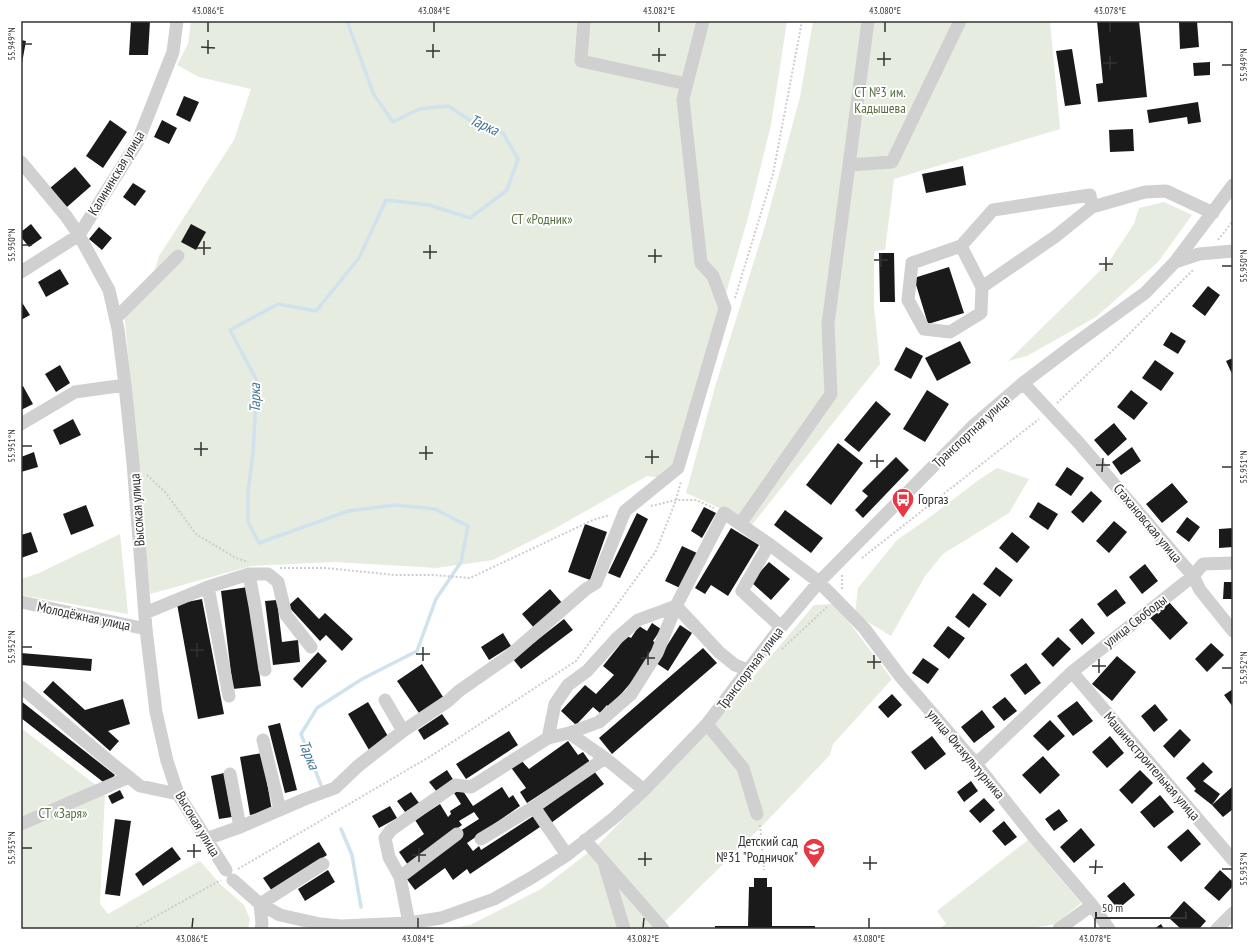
<svg xmlns="http://www.w3.org/2000/svg" width="1254" height="950" viewBox="0 0 1254 950" font-family="'PT Sans Narrow',sans-serif">
  <rect width="100%" height="100%" fill="#fff"/>
  <path fill="#e6ecdf" d="M191,21H787L771,125L748,218L670,484L658,478L647,476L556,528L493,560L436,568L335,562L251,566L150,594L124,311L150,285L159,256L234,140L251,89L199,77L177,65L188,44Z
    M813,21H1050L1060,129L894,179L885,250L874,251V306L880,364L751,526L713,505L686,493L715,387L765,226L800,97Z
    M1164,202L1192,215L1158,262L1096,317L1027,356L1008,361L1108,263L1134,224L1139,208Z
    M997,468L1029,479L1009,513L943,554L925,576L891,636L855,614L858,588L897,540L926,520L980,479Z
    M120,534L128,614L21,595V579L39,573Z
    M832,604L848,621L892,679L833,744L830,755L761,827L657,929H446L470,925L541,889L598,845L701,739L814,605Z
    M21,728L105,792L100,904L108,914L200,861L221,885L244,905L250,919L248,929H21Z
    M1028,840L1081,903L1056,924L1027,929H938L946,924L937,911Z"/>
  <g fill="none" stroke-linecap="round" stroke-linejoin="round">
    <path stroke="#cfe2ee" stroke-width="3.5" d="M321,785L301,734L317,708L362,679L417,651L436,599L461,562L468,526L435,509L395,505L348,511L259,543L248,522V492L253,453L257,381L230,330L278,304L316,311L359,258L386,200L429,205L470,218L507,190L518,159L503,133L479,126L448,106L419,109L393,122L374,95L347,21
      M341,829L352,855L361,907"/>
  </g>
  <path fill="#1a1a1a" d="M131,21H150L148,55H129Z
    M1097,21H1139L1147,97L1098,102L1096,84L1103,83Z
    M1179,21H1197L1199,47L1180,49Z
    M21,40L26,41L22,63H21Z
    M1072,49L1081,104L1065,106L1056,51Z
    M1210,62V75L1194,76L1193,63Z
    M184,96L199,102L190,122L176,115Z
    M1198,102L1201,122L1188,124L1187,117L1149,123L1147,110Z
    M110,120L127,132L103,168L86,156Z
    M162,120L177,128L169,144L154,137Z
    M1133,129L1134,151L1110,152L1109,130Z
    M963,166L966,185L926,193L922,174Z
    M75,167L91,186L67,207L50,188Z
    M133,183L146,191L135,206L123,197Z
    M31,224L42,238L29,247L21,237V232Z
    M191,224L206,232L196,250L181,242Z
    M99,227L112,238L102,250L89,239Z
    M879,253H894L895,302H880Z
    M949,267L964,313L928,324L914,278Z
    M60,269L69,284L46,297L38,282Z
    M1208,286L1220,295L1205,316L1192,306Z
    M21,301L30,315L21,320Z
    M1171,332L1186,341L1178,354L1163,345Z
    M960,341L971,363L937,381L925,358Z
    M906,347L923,356L911,379L894,370Z
    M1233,358V376L1226,361Z
    M1155,360L1174,373L1161,391L1142,378Z
    M60,365L70,383L56,392L45,374Z
    M23,386L33,404L21,410V387Z
    M927,390L949,404L925,442L903,429Z
    M1131,390L1148,403L1134,420L1117,407Z
    M876,401L891,414L859,452L844,440Z
    M73,419L81,435L60,445L53,430Z
    M1114,423L1127,439L1108,456L1094,440Z
    M838,443L863,463L831,505L806,485Z
    M1132,447L1141,461L1121,475L1112,462Z
    M34,452L38,467L21,472V457Z
    M896,457L909,470L863,518L855,510L868,496L862,491Z
    M1067,467L1084,478L1071,496L1055,485Z
    M1172,483L1188,502L1162,523L1146,504Z
    M1091,491L1102,501L1083,523L1071,512Z
    M1038,502L1058,514L1048,530L1029,517Z
    M86,505L94,526L71,535L63,514Z
    M704,507L716,513L702,538L691,531Z
    M785,510L823,538L811,553L774,525Z
    M637,513L648,519L620,578L608,573Z
    M1187,517L1200,527L1189,542L1176,532Z
    M1114,521L1127,532L1109,553L1096,541Z
    M585,524L607,532L590,580L568,572Z
    M731,528L759,545L728,596L711,585L705,594L695,588Z
    M1233,528V547L1219,548V529Z
    M31,532L38,552L21,558V535Z
    M1012,532L1030,547L1017,563L999,548Z
    M682,546L697,553L680,588L665,581Z
    M769,562L790,579L771,600L751,582Z
    M1145,564L1158,581L1142,594L1129,577Z
    M996,567L1013,580L1000,597L983,584Z
    M1224,582H1233V599H1223Z
    M248,587L261,686L233,689L221,591Z
    M550,589L563,604L535,629L522,614Z
    M1116,589L1126,603L1107,617L1097,604Z
    M973,593L987,604L969,628L955,617Z
    M298,597L319,619L325,613L353,639L342,651L326,635L320,641L288,606Z
    M202,599L224,714L198,719L177,604Z
    M277,600L282,642L298,640L300,662L273,665L265,601Z
    M1168,601L1188,623L1170,640L1150,618Z
    M1082,618L1095,633L1082,645L1069,630Z
    M564,619L573,630L521,669L513,659Z
    M652,623L661,629L653,641L657,644L635,678L609,708L607,705L600,713L593,707L576,725L561,711L585,685L596,694L614,675L603,666L627,636L631,638L639,626L647,631Z
    M680,625L692,633L668,671L656,663Z
    M948,626L965,638L949,659L933,646Z
    M503,633L511,646L489,660L481,647Z
    M1058,637L1071,649L1053,667L1041,654Z
    M1211,643L1224,655L1207,672L1195,659Z
    M703,648L717,663L612,754L599,738Z
    M318,652L327,661L302,688L293,679Z
    M21,653L92,659L91,671L21,665Z
    M1117,656L1136,672L1112,701L1092,684Z
    M923,658L939,669L928,684L912,673Z
    M1026,663L1041,683L1025,695L1010,675Z
    M422,664L445,700L421,716L397,681Z
    M53,681L85,710L123,699L130,724L108,731L119,741L110,751L43,692Z
    M1233,689V707L1224,695Z
    M892,694L902,705L888,718L878,707Z
    M1005,697L1017,711L1004,721L992,707Z
    M21,701L115,775L107,785L21,718Z
    M1077,701L1093,721L1073,736L1057,716Z
    M368,702L389,738L369,750L348,714Z
    M1155,704L1168,720L1154,732L1141,716Z
    M982,710L995,727L974,743L961,727Z
    M442,714L449,724L424,740L418,730Z
    M1050,720L1065,736L1048,751L1033,736Z
    M280,723L297,790L285,793L268,726Z
    M1180,729L1191,740L1174,758L1163,746Z
    M509,731L518,745L466,779L456,764Z
    M932,736L946,754L925,770L911,752Z
    M1110,736L1124,753L1107,768L1092,752Z
    M568,741L578,755L583,752L590,762L527,803L520,792L526,788L510,766L520,759L529,769Z
    M262,753L272,811L250,815L240,757Z
    M1043,756L1060,775L1040,794L1022,775Z
    M1203,762L1213,772L1203,781L1220,794L1212,805L1194,791L1196,789L1186,778Z
    M447,770L454,781L437,792L429,782Z
    M1140,770L1153,783L1132,804L1119,790Z
    M594,771L604,784L551,823L541,810Z
    M224,773L232,817L219,819L211,776Z
    M971,781L978,791L964,802L957,792Z
    M502,787L509,798L513,795L520,806L467,843L473,851L479,846L481,850L535,815L543,825L470,874L467,869L453,880L445,868L415,890L406,878L460,831L479,819L474,812L459,821L462,825L408,865L399,852L424,834L415,820L440,804L448,817L451,814L450,811L461,804L454,793L461,788L473,806Z
    M1232,787L1233,809L1223,817L1212,805Z
    M120,790L124,798L112,804L108,796Z
    M411,792L419,803L405,812L397,801Z
    M1160,795L1174,812L1154,828L1140,812Z
    M984,798L995,810L980,823L969,811Z
    M390,806L397,818L379,828L372,816Z
    M1059,809L1068,821L1054,831L1045,819Z
    M115,819L131,821L120,896L105,894Z
    M1004,821L1017,837L1005,846L992,831Z
    M1081,828L1095,845L1074,863L1060,847Z
    M1188,829L1201,844L1181,862L1167,847Z
    M319,842L327,855L272,891L263,878Z
    M172,847L181,859L143,886L135,874Z
    M328,870L335,882L305,901L298,889Z
    M1220,870L1233,882V886L1219,901L1204,888Z
    M754,878H767V887H772V926H815V929H715V926H748L749,887H754Z
    M1124,882L1135,895L1118,909L1107,896Z
    M1184,901L1206,921L1199,929H1181L1169,918Z
    M1161,924L1164,929H1154Z"/>
  <g fill="none" stroke-linecap="round" stroke-linejoin="round">
    <path stroke="#cdcdcd" stroke-width="2" stroke-dasharray="2 2" stroke-linecap="butt" d="M1218,240L1233,221
      M735,298L773,174L802,21
      M1057,403L1113,350L1194,269
      M147,475L165,492L196,534L236,558L248,562
      M651,506L676,500H696L714,508
      M862,558L1039,419
      M280,568H326L395,575H433L470,578L593,520L610,515
      M842,575V589
      M782,649L827,607
      M760,825L764,870
      M238,869L431,756L576,661L656,551L676,500L681,481
      M133,929L221,880"/>
    <path stroke="#d0d0d0" stroke-width="13" d="M584,21L581,61L687,84
      M21,162L66,216L79,235L109,290L118,329L125,385L133,463L146,629L156,712L167,761L178,794L226,870
      M849,165L892,162L960,21
      M961,246L982,287L981,313L950,332L924,329L908,300L912,263L961,246L993,210L1090,195L1092,207
      M1175,262L1199,254L1233,251
      M21,272L79,235L138,141L173,52L177,21
      M982,287L1056,236L1092,207L1145,192L1166,191L1213,213
      M116,318L178,256
      M1023,383L1079,443L1193,576L1200,590L1233,631
      M21,424L75,392L125,385
      M740,524L831,394L828,324L868,21
      M769,544L742,591L781,627
      M249,574L255,606L265,670
      M208,587L229,696
      M21,602L146,629
      M145,613L208,587L249,574H268L278,582L286,615L311,647
      M1072,672L1233,860
      M21,687L110,762L140,786L178,794
      M707,724L743,768L757,814
      M403,731L448,701L459,691L509,656L586,589L596,583L625,511L678,468L725,308L713,276L701,263L683,99L703,21
      M569,733L599,722L631,694L657,653L676,606L724,513L769,544L819,582L864,628L900,676L976,764L1034,837L1092,905L1109,929
      M263,740L280,810
      M976,764L1072,672L1193,576L1203,564L1233,563
      M230,774L240,827
      M644,790L605,758L569,733L548,738L555,704L568,685L587,671L616,639L638,620L676,606L719,652L735,665L748,670
      M534,807L567,855
      M21,824L129,777
      M206,839L240,827L305,799L335,788L358,766L403,731L385,700
      M481,839L534,807L605,758
      M585,840L663,929
      M605,866L624,929
      M400,877L389,857L385,838L391,830L455,785L471,787L548,738
      M233,880L260,904L280,915L320,924L341,926L409,923L441,918L494,899L531,878L567,855L615,817L644,790L707,724L781,627L819,582L973,426L1023,383L1072,346L1145,293L1175,262L1233,185
      M260,904L323,864
      M260,904L262,924L261,929
      M409,923L400,877L457,834
      M1059,929L1092,905
      M1217,929L1233,913"/>
  </g>
  <path fill="none" stroke="#333" stroke-width="1.5" d="M208,32V22M434,32V22M659,32V22M885,32V22M1110,32V22M22,44H32M201,47L215,48M426,51H440M208,54V40M652,55H666M433,58V44M877,59H891M659,62V48M1103,63H1117M1222,65H1232M884,66V52M1110,70V56M22,245H32M197,248H211M423,252H437M204,255V241M648,256H662M430,259V245M874,260H888M655,263V249M1099,264H1113M1222,266H1232M881,267V253M1106,271V257M22,446H32M194,449H208M419,453H433M201,456V442M645,457H659M426,460V446M870,461H884M652,464V450M1096,465H1110M1222,467H1232M877,468V454M1102,472L1103,458M22,647H32M190,650H204M416,654H430M197,657V643M641,658H655M423,661V647M867,662H881M648,665V651M1092,666H1106M1222,668H1232M874,669V655M1099,673V659M22,848H32M187,851H201M412,855H426M194,858V844M638,859H652M419,862V848M863,863H877M645,866V852M1089,867H1103M1222,869H1232M870,870V856M1095,874L1096,860M192,928L193,918M418,928V918M643,928L644,918M869,928V918M1095,928V918"/>
  <defs>
    <g id="bus-pin" transform="scale(1.15)"><path d="M0 17L-7.5 6A9.5 9.5 0 1 1 7.5 6Z" fill="#e63946" stroke="#fff"/><path d="M-5-6H5V4H4V6H2V4H-2V6H-4V4H-5ZM-3.5-4V0h7V-4ZM-3.5 1.2v1.5H-2V1.2ZM2 1.2v1.5H3.5V1.2Z" fill="#fff"/></g>
    <g id="school-pin" transform="scale(1.15)"><path d="M0 17L-7.5 6A9.5 9.5 0 1 1 7.5 6Z" fill="#e63946" stroke="#fff"/><path d="M0-5L7-2L0 1L-7-2ZM-4 1L0 2.5L4 1V4Q0 6-4 4Z" fill="#fff"/></g>
  </defs>
  <g fill-rule="evenodd">
    <use href="#bus-pin" x="903" y="499"/>
    <use href="#school-pin" x="814" y="849"/>
  </g>
  <g text-anchor="middle" stroke-width="4" stroke-linejoin="round" paint-order="stroke">
    <g font-size="14" fill="#56703f" stroke="#fff">
      <text x="880" y="97">СТ №3 им.<tspan x="880" dy="16">Кадышева</tspan></text>
      <text x="542" y="224">СТ «Родник»</text>
      <text x="63" y="818">СТ «Заря»</text>
    </g>
    <g font-size="14" fill="#333" stroke="#fff">
      <text transform="translate(116 173) rotate(-59)" y="5">Калининская улица</text>
      <text transform="translate(971 431) rotate(-43)" y="5">Транспортная улица</text>
      <text transform="translate(137 510) rotate(-94)" y="5">Высокая улица</text>
      <text transform="translate(1148 523) rotate(50)" y="5">Стахановская улица</text>
      <text transform="translate(84 616) rotate(12)" y="5">Молодёжная улица</text>
      <text transform="translate(1135 621) rotate(-38)" y="5">улица Свободы</text>
      <text transform="translate(750 668) rotate(-53)" y="5">Транспортная улица</text>
      <text transform="translate(966 754) rotate(50)" y="5">улица Физкультурника</text>
      <text transform="translate(1152 766) rotate(49)" y="5">Машиностроительная улица</text>
      <text transform="translate(198 824) rotate(59)" y="5">Высокая улица</text>
    </g>
    <g font-size="14" fill="#333" stroke="#fff" text-anchor="start">
      <text x="918" y="504">Горгаз</text>
      <text x="798" y="846" text-anchor="end">Детский сад<tspan x="798" dy="16">№31 "Родничок"</tspan></text>
    </g>
    <g font-size="15" font-style="italic" fill="#3f7597" stroke="#fff">
      <text transform="translate(484 125) rotate(25)" y="5">Тарка</text>
      <text transform="translate(255 398) rotate(-90)" y="5">Тарка</text>
      <text transform="translate(309 755) rotate(68)" y="5">Тарка</text>
    </g>
  </g>
  <rect width="1254" height="950" fill="none" stroke="#ffffff" stroke-width="44"/>
  <path d="M1096 912v6h90v-6" fill="none" stroke="#333333" stroke-width="2"/>
  <text x="1102" y="912" font-size="12" fill="#333333" stroke="#ffffff" stroke-width="3" paint-order="stroke">50 m</text>
  <rect x="22" y="22" width="1210" height="906" fill="none" stroke="#333" stroke-width="1.5"/>
  <g font-size="10" text-anchor="middle" fill="#333">
    <text x="208" y="14">43.086°E</text>
    <text x="434" y="14">43.084°E</text>
    <text x="659" y="14">43.082°E</text>
    <text x="885" y="14">43.080°E</text>
    <text x="1110" y="14">43.078°E</text>
    <text transform="translate(11 44) rotate(-90)" y="4">55.949°N</text>
    <text transform="translate(1243 65) rotate(-90)" y="4">55.949°N</text>
    <text transform="translate(11 245) rotate(-90)" y="4">55.950°N</text>
    <text transform="translate(1243 266) rotate(-90)" y="4">55.950°N</text>
    <text transform="translate(11 446) rotate(-90)" y="4">55.951°N</text>
    <text transform="translate(1243 467) rotate(-90)" y="4">55.951°N</text>
    <text transform="translate(11 647) rotate(-90)" y="4">55.952°N</text>
    <text transform="translate(1243 668) rotate(-90)" y="4">55.952°N</text>
    <text transform="translate(11 848) rotate(-90)" y="4">55.953°N</text>
    <text transform="translate(1243 869) rotate(-90)" y="4">55.953°N</text>
    <text x="192" y="942">43.086°E</text>
    <text x="418" y="942">43.084°E</text>
    <text x="643" y="942">43.082°E</text>
    <text x="869" y="942">43.080°E</text>
    <text x="1095" y="942">43.078°E</text>
  </g>
</svg>
